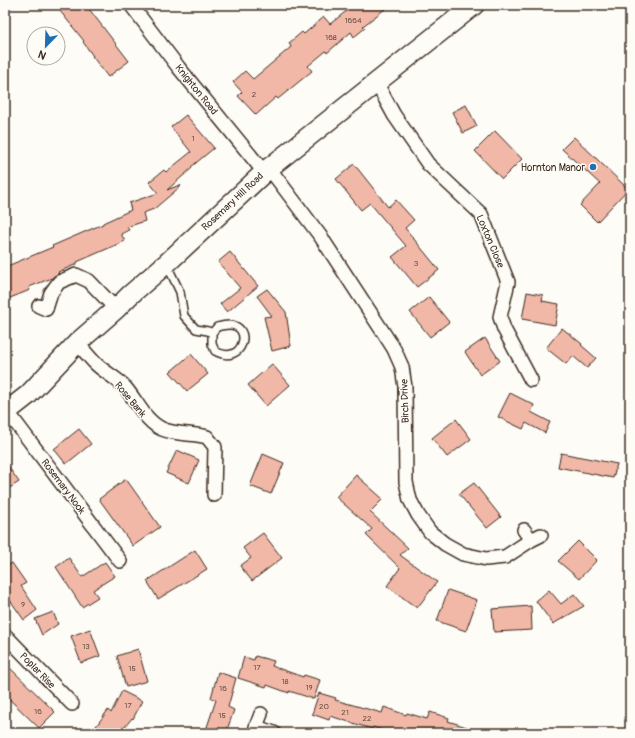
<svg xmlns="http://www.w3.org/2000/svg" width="635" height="738" viewBox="0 0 635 738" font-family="Pangolin,sans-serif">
  <rect width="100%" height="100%" fill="#fdfcf7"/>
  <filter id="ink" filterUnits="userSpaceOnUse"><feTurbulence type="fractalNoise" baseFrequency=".025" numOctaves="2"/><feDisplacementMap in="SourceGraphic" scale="8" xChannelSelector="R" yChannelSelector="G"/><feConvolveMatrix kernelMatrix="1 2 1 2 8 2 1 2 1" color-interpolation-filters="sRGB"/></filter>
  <g filter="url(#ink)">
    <path fill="#f1b8a8" stroke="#3b2a1e" d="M67,5H86L129,61L108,77L92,56H93L83,42L84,41L60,11Z
      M354,5H390L363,26L365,28L354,37L351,32L327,53L326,51L308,66L312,71L278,99L276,97L256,115L238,96L242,92L233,82L245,71L253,79L291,47L289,43L302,32L304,34L324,17L330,24Z
      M466,105L477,126L463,133L452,112Z
      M186,115L214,148L191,167L192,168L167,190L180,185L181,186L154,209L143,213L145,221L127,227L129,230L121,234L125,241L77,262V264L58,272L59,273L52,278L29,287L30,290L5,300V267L53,247L52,246L103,224V223L131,210L129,203L158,193L149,182L164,170L166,172L191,152L171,127Z
      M495,131L522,159L502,179L475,151Z
      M574,137L628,189L597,222L580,205L600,184L562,149Z
      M354,164L388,207L396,200L414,220L405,228L439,270L417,287L392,257L406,246L370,203L361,210L336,179Z
      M230,252L258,286L227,312L220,304L240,288L218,262Z
      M267,289L286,312L291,346L272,351L264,317L272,316L257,296Z
      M527,292L543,295L542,301L559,304L555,325L522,319Z
      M429,297L449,322L430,337L410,312Z
      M562,328L582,344L581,345L596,358L587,368L573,356L566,364L546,348Z
      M485,338L500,361L480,375L465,352Z
      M191,354L208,374L187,391L170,372Z
      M272,364L290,385L266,406L248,385Z
      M510,393L534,405L531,412L550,422L545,433L526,423L523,429L498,417Z
      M456,419L471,439L447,457L432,438Z
      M79,429L91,444L66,464L54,449Z
      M177,450L199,460L189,483L166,473Z
      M561,453L617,464L613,478L558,467Z
      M263,454L284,463L271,494L250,486Z
      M5,462L19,482L5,491Z
      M356,475L383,499L370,512L408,548L400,555L437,582L417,608L387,586L400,568L366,535L372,529L336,497Z
      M126,479L160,527L133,546L99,499Z
      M474,483L501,517L487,528L459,494Z
      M263,533L282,558L252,581L240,566L251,558L243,548Z
      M578,541L597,560L579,579L558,561Z
      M195,550L207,569L158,599L147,581Z
      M69,558L82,577L105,562L115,576L93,590L98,597L82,607L56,567Z
      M12,563L26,583L21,586L37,610L24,620L5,593V567Z
      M448,590L477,600L466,631L437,621Z
      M549,590L561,604L574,594L584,606L553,624L536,601Z
      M531,606L532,630L494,632L492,609Z
      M53,612L58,624L42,635L35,619Z
      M90,629L100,656L81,663L71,636Z
      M138,649L147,681L126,687L117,656Z
      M255,656L274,661L272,666L303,677L304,675L320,680L314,699L289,691V693L267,685L266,687L238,678L244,657L254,660Z
      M5,663L55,712L39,728L5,695Z
      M218,672L236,678L228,707L234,710L226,733H205L216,700L211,698Z
      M122,691L142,701L133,719L132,718L120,733H91L108,710L111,713Z
      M319,693L336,698L335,700L382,713L384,707L406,715L407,713L427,719L430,712L449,718L448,721L479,731L478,733H406L395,730L394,733H391L373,727L372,729L330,716L329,720L312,714Z"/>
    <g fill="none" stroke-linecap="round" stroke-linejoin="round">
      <g stroke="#3b2a1e" stroke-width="10">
        <path id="service" d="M167,265L180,292L184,316L196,329L208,331L212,333V344L215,351C243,367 254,325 229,325C225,325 221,326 217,327L212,333"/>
      </g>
      <g stroke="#3b2a1e" stroke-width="16">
        <path id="minor" d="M131,5L179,68L264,172
          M376,82L394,115L428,164L481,214L508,282L500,317L504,329L531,380
          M269,168L321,237L385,335L394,349L402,367L405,387L406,482L410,500L418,515L430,532L445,544L463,554L486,559L505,557L531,540L541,535
          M39,306L46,309L51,293L59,282L76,275L89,281L116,309
          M77,343C83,349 89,357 95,363C103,371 113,376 122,384C136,398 143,420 162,429C176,435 193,433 207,437L215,447L214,495
          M7,411L120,561
          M524,530L531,540
          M5,635L72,704
          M261,714L256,727L274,733"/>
      </g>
      <g stroke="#3b2a1e" stroke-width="22">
        <path id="secondary" d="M5,413L28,395L77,343L116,309L130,295L167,263L269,168L474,5"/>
      </g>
      <use href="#service" stroke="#fdfcf7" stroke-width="7"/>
      <use href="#minor" stroke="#fdfcf7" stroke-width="13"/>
      <use href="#secondary" stroke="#fdfcf7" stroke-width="19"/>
    </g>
  </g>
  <circle fill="#1f6fb2" stroke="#fdfcf7" stroke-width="1.5" cx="593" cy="167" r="4"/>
  <g text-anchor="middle" stroke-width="3" stroke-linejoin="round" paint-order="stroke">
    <g font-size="8" fill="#684e40">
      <text x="353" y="23">1664</text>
      <text x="331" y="40">168</text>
      <text x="254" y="97">2</text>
      <text x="193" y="141">1</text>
      <text x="416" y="266">3</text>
      <text x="23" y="607">9</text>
      <text x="86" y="649">13</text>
      <text x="257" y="670">17</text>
      <text x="132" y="671">15</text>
      <text x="285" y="684">18</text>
      <text x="309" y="690">19</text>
      <text x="223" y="691">16</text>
      <text x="128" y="708">17</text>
      <text x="324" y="709">20</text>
      <text x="38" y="714">16</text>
      <text x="345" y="715">21</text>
      <text x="222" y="718">15</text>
      <text x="367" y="721">22</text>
    </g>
    <g font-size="10" fill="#3b2a1e" stroke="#fdfcf7">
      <text transform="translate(197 89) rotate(51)" y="4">Knighton Road</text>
      <text transform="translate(232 201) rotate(-43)" y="4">Rosemary Hill Road</text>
      <text transform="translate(491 241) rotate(67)" y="4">Loxton Close</text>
      <text transform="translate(131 399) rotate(50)" y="4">Rose Bank</text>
      <text transform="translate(404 401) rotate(-92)" y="4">Birch Drive</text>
      <text transform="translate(64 486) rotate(53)" y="4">Rosemary Nook</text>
      <text transform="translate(38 670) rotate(46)" y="4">Poplar Rise</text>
    </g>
    <g font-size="10" fill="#3b2a1e" stroke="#fdfcf7" text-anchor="end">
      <text x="585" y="171">Hornton Manor</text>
    </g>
  </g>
  <rect width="635" height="738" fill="none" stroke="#fdfcf7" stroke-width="20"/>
  <rect x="10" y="10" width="615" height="718" fill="none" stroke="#3b2a1e" stroke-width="1.5" filter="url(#ink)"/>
  <g transform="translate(46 46) rotate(203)"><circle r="19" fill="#fdfcf7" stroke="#afa8a0"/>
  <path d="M0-3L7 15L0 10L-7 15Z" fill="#1f6fb2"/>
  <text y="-6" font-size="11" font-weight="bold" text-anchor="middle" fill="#3b2a1e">N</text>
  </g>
</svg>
